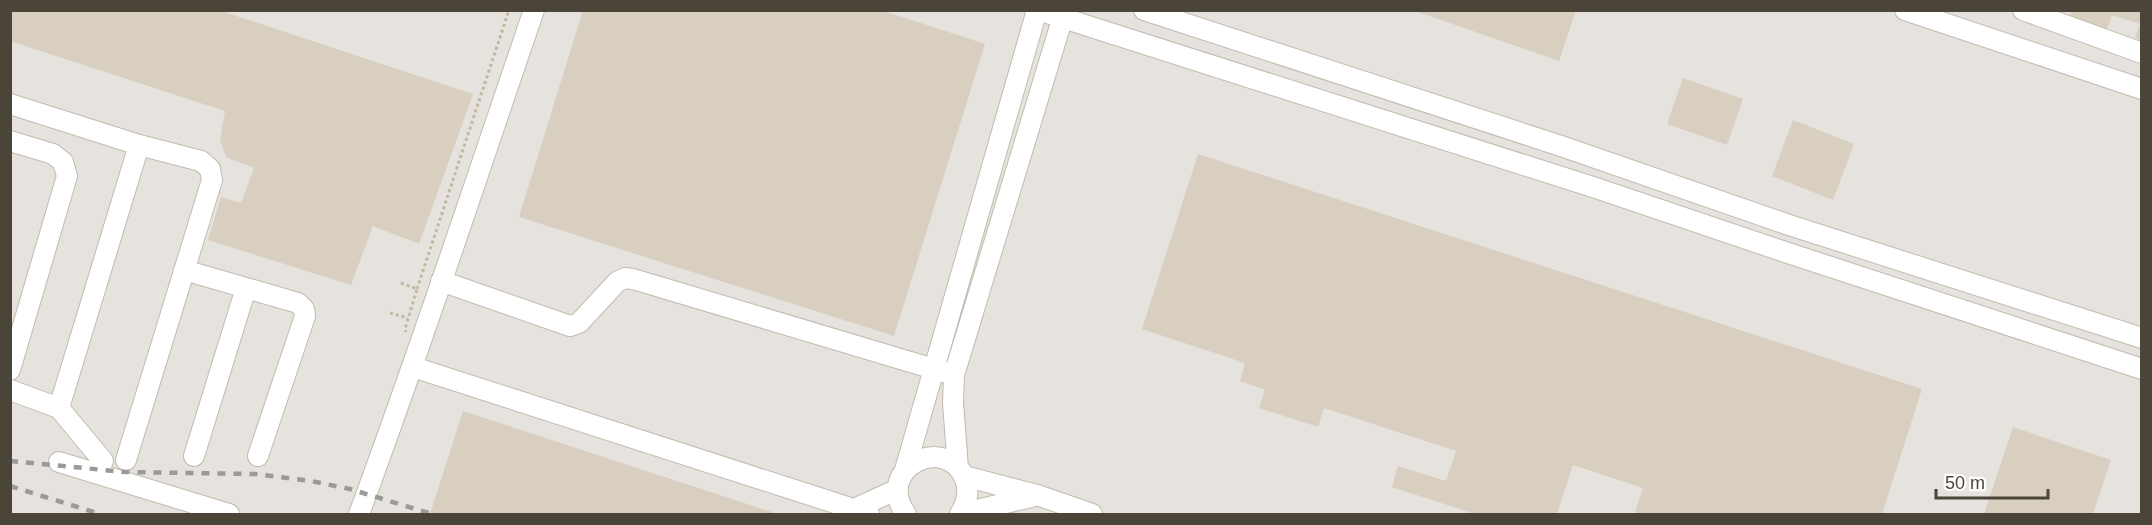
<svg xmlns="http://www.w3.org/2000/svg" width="2152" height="525" viewBox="0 0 2152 525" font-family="Helvetica,sans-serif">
  <rect width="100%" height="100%" fill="#f6f3ec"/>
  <path fill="#e6e2dd" d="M11,11H2141V514H11Z"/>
  <path fill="#d8cfc1" d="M10,10H218L473,94L419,244L373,226L351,285L208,240L221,197L241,203L254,168L226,157L220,140L225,111L10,41Z
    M583,10H881L985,44L894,336L519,217Z
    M1412,10H1576L1559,61Z
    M2072,10H2142V41L2135,38L2140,24L2112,15L2107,29L2070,16Z
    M1683,78L1743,99L1727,145L1667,124Z
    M1793,120L1854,144L1833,200L1772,176Z
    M1198,154L1922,389L1882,514H1642L1635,512L1643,488L1573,465L1557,514H1475L1392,487L1398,466L1446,481L1456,451L1324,408L1318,427L1259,408L1265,390L1240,381L1245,363L1142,329Z
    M463,411L778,514H430Z
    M2013,427L2111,460L2093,514H1984Z"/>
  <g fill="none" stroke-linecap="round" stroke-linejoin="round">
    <g stroke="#c2bbae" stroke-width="22">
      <path id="minor" d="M1038,10L1596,188L1782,251L2142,369
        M1144,10L1561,146L1789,225L2142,338
        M1905,10L2142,89
        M2023,10L2142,53
        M10,104L139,145L201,161L210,169L212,180L126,460
        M10,141L53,154L63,162L67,176L10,370
        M184,270L298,303L304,309L305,316L258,456
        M441,281L570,326L579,323L617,282L625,278L633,279L954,375
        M413,367L869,514
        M10,390L59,408L103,461
        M59,408L139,145
        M194,456L246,288
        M59,462L229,514
        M958,468L953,403L954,375L1065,10
        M905,470L1037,10
        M964,476L1037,495L1092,514
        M854,509L898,489
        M359,514C421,348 476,179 534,10
        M906,514C873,469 946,432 965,479C970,492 967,503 960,514
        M960,514L1035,496"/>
    </g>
    <path stroke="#c4b79f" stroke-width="3" stroke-dasharray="3 3" stroke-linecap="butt" d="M401,283L417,289L405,329L406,332
      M417,289L509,10
      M390,313L408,318"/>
    <use href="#minor" stroke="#fff" stroke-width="20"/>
    <path stroke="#9a9a9a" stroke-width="4.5" stroke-dasharray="8 8" stroke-linecap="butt" d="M10,461L125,472L255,474L311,481L350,489L432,514
      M10,486L100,514"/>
  </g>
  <rect width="2152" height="525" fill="none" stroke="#4b4439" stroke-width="24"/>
  <path d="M1936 489v9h112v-9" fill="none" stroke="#4b4439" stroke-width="3"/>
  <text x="1945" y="489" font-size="18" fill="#4b4439" stroke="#ffffff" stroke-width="4.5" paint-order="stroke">50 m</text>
</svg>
